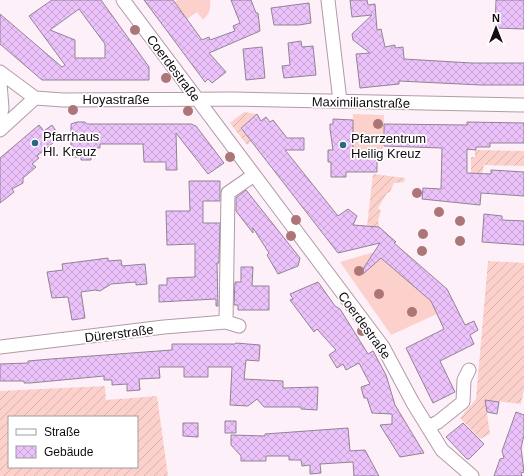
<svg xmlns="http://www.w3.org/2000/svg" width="524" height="476" viewBox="0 0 524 476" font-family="Helvetica,sans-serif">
  <defs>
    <pattern id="garden-furrows" width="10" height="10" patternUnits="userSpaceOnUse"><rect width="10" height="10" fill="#fcd1cb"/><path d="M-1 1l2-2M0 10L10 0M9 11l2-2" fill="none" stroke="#d7b2ad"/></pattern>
    <pattern id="building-cross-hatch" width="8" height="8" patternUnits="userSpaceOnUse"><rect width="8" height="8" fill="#ecc2fb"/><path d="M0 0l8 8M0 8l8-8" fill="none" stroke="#c9a5d6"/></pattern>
  </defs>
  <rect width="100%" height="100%" fill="#fef0f8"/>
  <path fill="#fcd1cb" d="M178,0H210C211,9 210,13 203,20L197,12L187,19L174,2Z
    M353,114L384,115L383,155H353Z
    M374,252L372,256L378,261L381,258L431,301L437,314L391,335L340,262Z"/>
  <path fill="url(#garden-furrows)" fill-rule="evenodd" d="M244,112L256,114L240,128L251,142L247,145L230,123Z
    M475,150L524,151V166L484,165L482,174L471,173V157H475Z
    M373,174L405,178L404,182L394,183L390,192L387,193L378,208L381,211L378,220L379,227L367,226Z
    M488,261L524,263V389L521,404L485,400L490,434L480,439L460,418L476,399Z
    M105,386L106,400L157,396L168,476H0V391ZM9,417H137V467H9Z"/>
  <path fill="url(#building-cross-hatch)" stroke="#918395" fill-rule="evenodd" d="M52,0H101L149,67V80H42L0,44V14L62,67L65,65L29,16ZM79,9L105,44V58H75V40L50,30Z
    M144,0H173L202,40L209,37L210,40L235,31L233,26L240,23L231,0H251L256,13H258L260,31L209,53L226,72L212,83L208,79L205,82Z
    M350,0H367L368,5L375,4L377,30L381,29L385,47L395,45V48L403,47L404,59L472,63H524V85H481L399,81V84L360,88L356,54L370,53L353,40L352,34L372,15L352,17Z
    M496,0H524V29L495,28Z
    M309,3L311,23L299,25H274L271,8Z
    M301,41L302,47L313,46L316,75L284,78L282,66L290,65L288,43Z
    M262,47L265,78L246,80L243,49Z
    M257,114L261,121L266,117L270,122L273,120L287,138H304V150H285L338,216L348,209L357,216L353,225L379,227L396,242L394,243L447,289L465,325L474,321L478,330L470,335L474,344L440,361L455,392L433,403L406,348L444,329L431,301L381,258L363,274L361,272L380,243L338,253L241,128Z
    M333,119L353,120V155H377V172H346V177H331V162H328V150H333L330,129V124H333Z
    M77,122H85L87,124H191L196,126L224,163L208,174L176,133L177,170H166V162H144L143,144H100V148H91V160H81V157H71V124Z
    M467,122L524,123V143H490V147H476V150L467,149V173L491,174V170L524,172V196L481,193L480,205L422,199L423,188L441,189L442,148L384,146V124L467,125Z
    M39,125L44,131L52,125L60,137L37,156L39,158L32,164L36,167L23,178V183L12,189L14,192L0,203V158Z
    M189,181H220V201H203V223H220L219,263H217L218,306H216V299L159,302V285H167V278L195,277V244L167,245L166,211H190Z
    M246,190L300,258L298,266L278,274L267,255L269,253L253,228V233L236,211V198Z
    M484,214L502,216V220L524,221V245L482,242Z
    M108,258V261L121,260L122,266L145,264L147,284L136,285V282L111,284L100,291L95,290L81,292L85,318L72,320L68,297L52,298L47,272L63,270L62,264Z
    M241,267H253L252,286H269V310H238V305H234L235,282H241Z
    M318,282L335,306L340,309L368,354L373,351L386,375L395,405L424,453L400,457L380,425L392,424V414L372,413L367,398H364L361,387L370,384L359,363L346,370L343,364L337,368L329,355L336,350L317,329L314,332L290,300L293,299L290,294Z
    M236,343L260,345L259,361L246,360L244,379L283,381V388L318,387L317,410L301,409V407H264L257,399L248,406L230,405L232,367H208V377H184V367H159L160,378L139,379L140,390L127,391V384L112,385V380H104V376L30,383H24V381H0V364L28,363V361L51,359L172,350V344H235Z
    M485,400L499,402L497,414L487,412Z
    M516,412L524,415V435L521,448L524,472L521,473L522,476H494L500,459L504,458L502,451Z
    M225,421H236V433H225Z
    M183,423H198V437L183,436Z
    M463,423L484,444L469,459H467L446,437Z
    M348,428L350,451L365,450L379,476H354L353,462L320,464L321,473L310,474V465L302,466L301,460H289V456H266V461H241V456L231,445V435L265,436V434Z"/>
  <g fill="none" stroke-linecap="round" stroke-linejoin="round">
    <g stroke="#b09ba8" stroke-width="15">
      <path id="minor" d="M123,0L383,347L413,403L442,450L472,476
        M328,0L340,101
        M0,72L35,98L63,100L232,99L524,105
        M0,83L2,108L0,118
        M0,130L35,98
        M226,322L228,193L254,175
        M0,347L164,327L226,322L239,326
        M428,427L438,422L463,402L464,380L469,370"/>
    </g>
    <use href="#minor" stroke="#fff" stroke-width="13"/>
  </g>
  <g fill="#ac7679">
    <circle cx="135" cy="30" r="5"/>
    <circle cx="166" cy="78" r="5"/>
    <circle cx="73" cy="110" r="5"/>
    <circle cx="188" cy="111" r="5"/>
    <circle cx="378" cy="124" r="5"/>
    <circle cx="230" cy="157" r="5"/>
    <circle cx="417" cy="193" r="5"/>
    <circle cx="439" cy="212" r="5"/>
    <circle cx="296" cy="220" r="5"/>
    <circle cx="460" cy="221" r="5"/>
    <circle cx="423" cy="234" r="5"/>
    <circle cx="291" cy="236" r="5"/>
    <circle cx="460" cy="241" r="5"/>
    <circle cx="422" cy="251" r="5"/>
    <circle cx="359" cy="271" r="5"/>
    <circle cx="379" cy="294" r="5"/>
    <circle cx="412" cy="312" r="5"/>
    <circle cx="362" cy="331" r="5"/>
  </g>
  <g fill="#2b687f" stroke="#fff" stroke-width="1.5">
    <circle cx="35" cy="143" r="4"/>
    <circle cx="343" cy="145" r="4"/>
  </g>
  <g text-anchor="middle" stroke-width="3.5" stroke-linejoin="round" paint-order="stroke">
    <g font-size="13" fill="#120b10" stroke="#fff">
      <text transform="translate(174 68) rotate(53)" y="5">Coerdestraße</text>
      <text x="116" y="104">Hoyastraße</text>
      <text transform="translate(361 102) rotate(1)" y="5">Maximilianstraße</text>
      <text transform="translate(365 325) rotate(54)" y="5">Coerdestraße</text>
      <text transform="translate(119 333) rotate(-7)" y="5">Dürerstraße</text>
    </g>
    <g font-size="13" fill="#120b10" stroke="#fff" text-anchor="start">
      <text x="43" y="141">Pfarrhaus<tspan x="43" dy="15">Hl. Kreuz</tspan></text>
      <text x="351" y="143">Pfarrzentrum<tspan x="351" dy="15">Heilig Kreuz</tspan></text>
    </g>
  </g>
  <rect x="8" y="416" width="130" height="52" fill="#ffffff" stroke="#a09d9f"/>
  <rect x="16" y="429" width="20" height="6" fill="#ffffff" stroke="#a09d9f"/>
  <text x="44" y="436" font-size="12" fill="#120b10">Straße</text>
  <rect x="16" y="446" width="20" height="12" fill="url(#building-cross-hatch)" stroke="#a09d9f"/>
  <text x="44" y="456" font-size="12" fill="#120b10">Gebäude</text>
  <g transform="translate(496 28)" stroke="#ffffff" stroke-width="3" paint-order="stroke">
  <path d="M0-3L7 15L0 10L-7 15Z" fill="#120b10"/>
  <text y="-6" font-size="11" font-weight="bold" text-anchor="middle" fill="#120b10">N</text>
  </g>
</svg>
